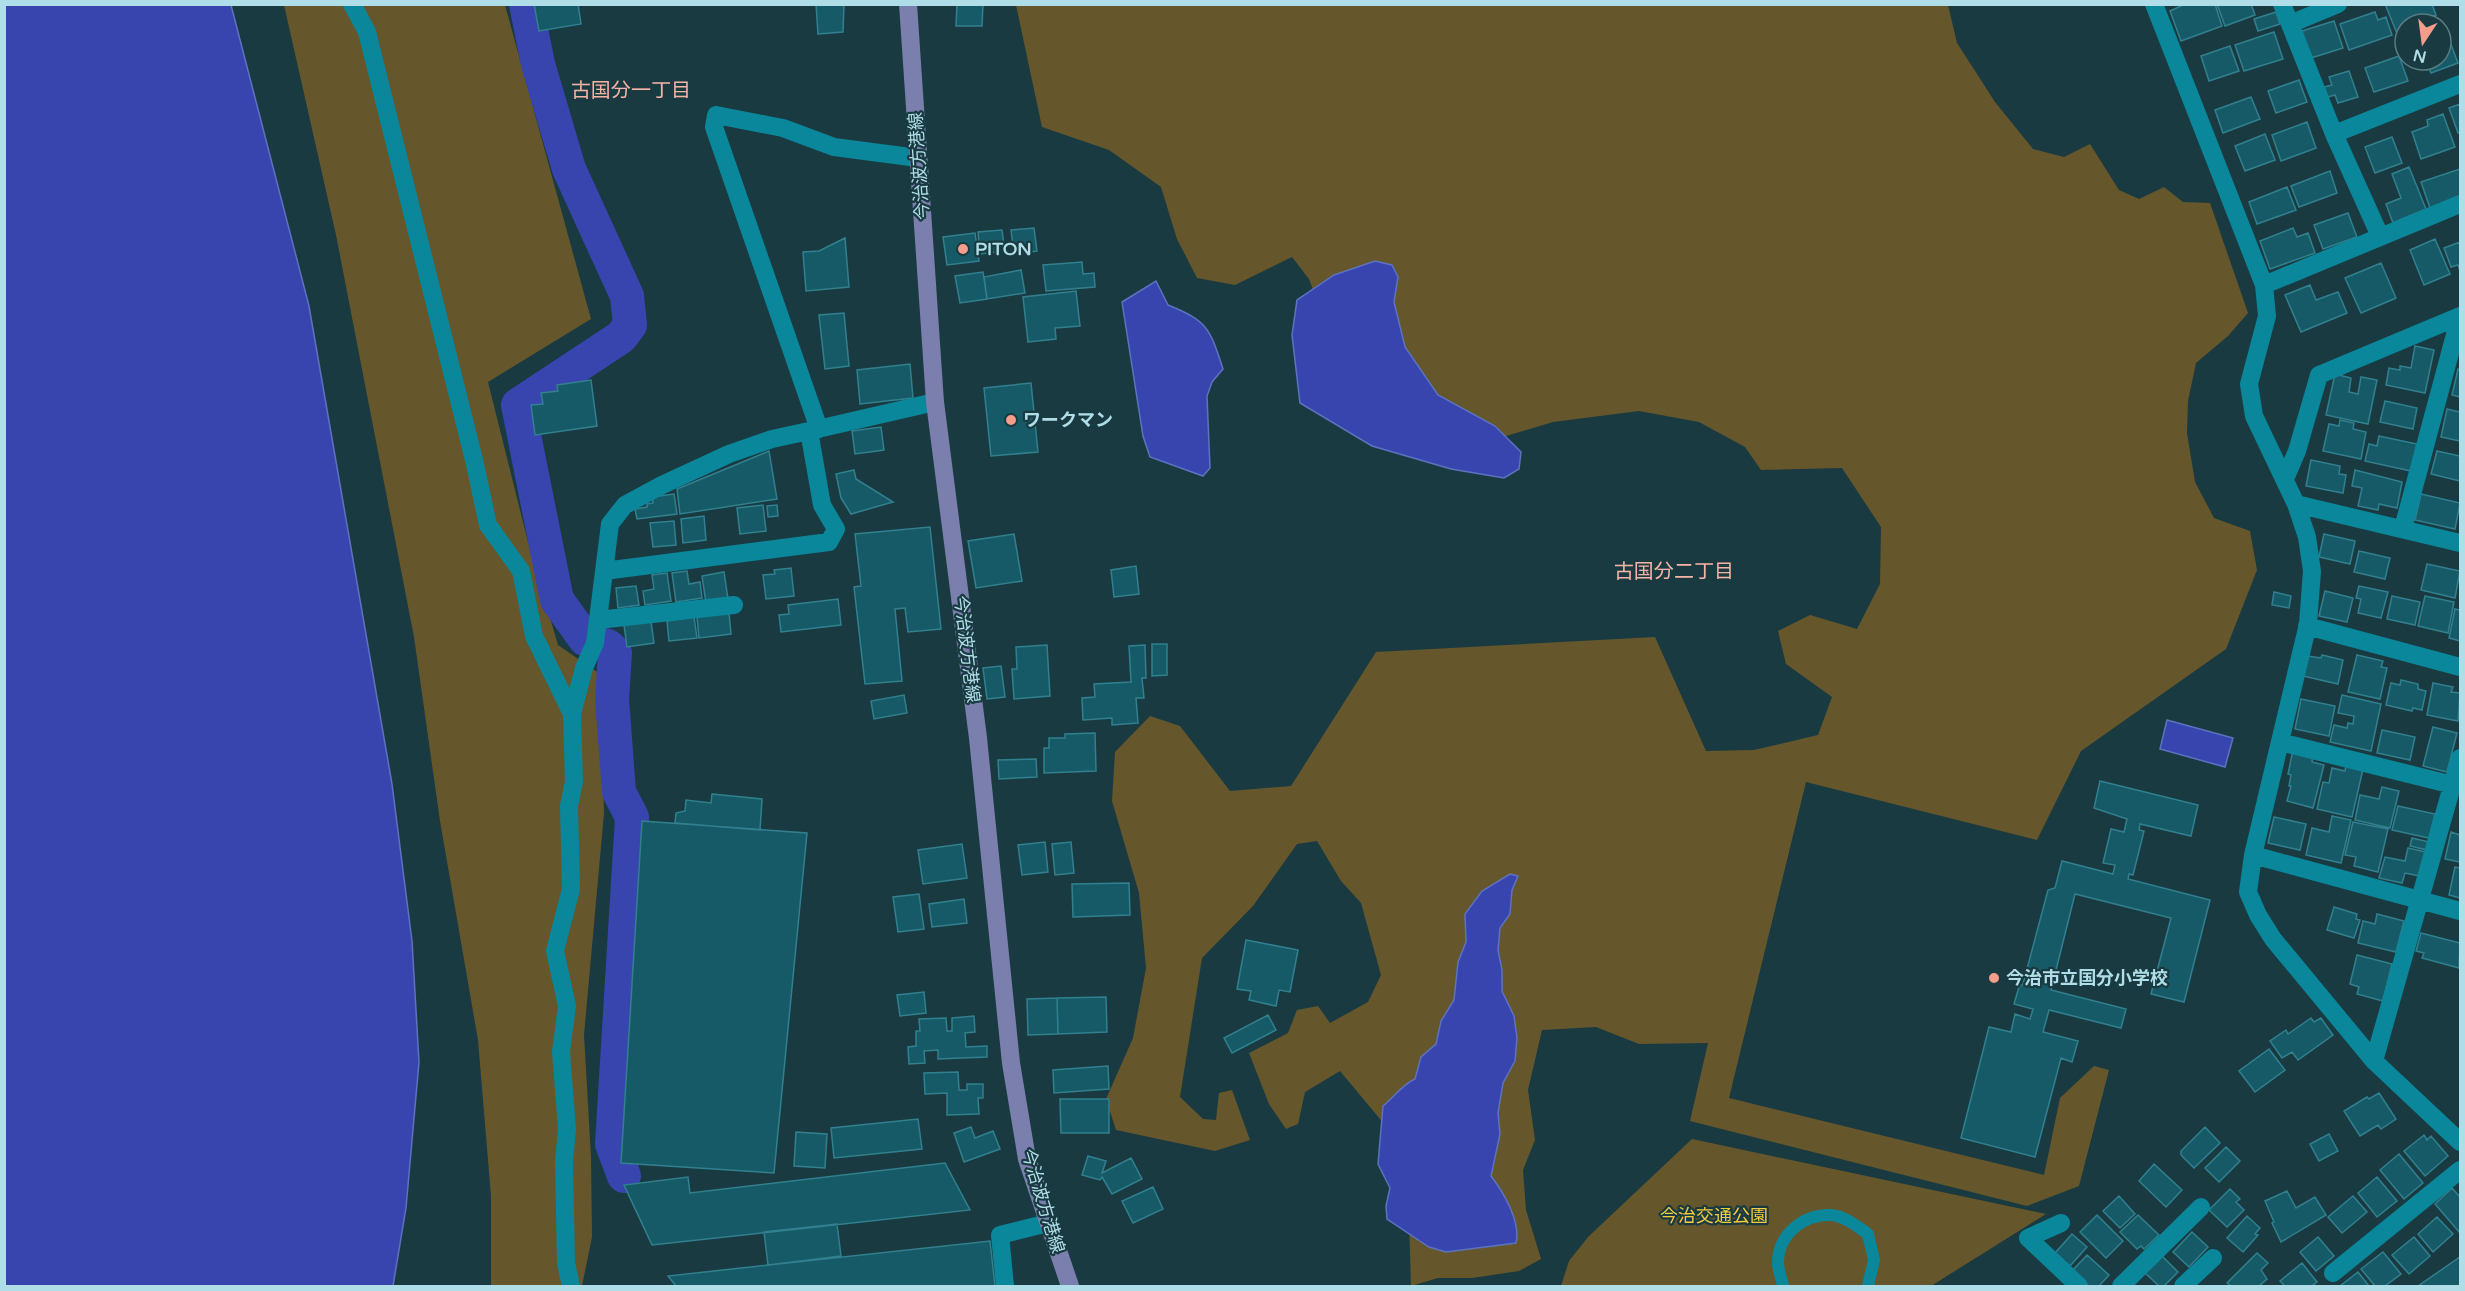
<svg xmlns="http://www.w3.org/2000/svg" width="2465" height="1291" viewBox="0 0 2465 1291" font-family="'Varela Round','Noto Sans JP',sans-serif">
  <rect width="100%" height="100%" fill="#1a3a41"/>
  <path fill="#65572b" d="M284,5H505L591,319L488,382L530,550L558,645L600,674L604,813L584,1035L591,1157L592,1237L582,1286H491V1196L478,1040L440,821L414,637L336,235Z
    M1016,5H1948L1957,43L1995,102L2033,149L2064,157L2090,144L2119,190L2139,199L2164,187L2183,202L2210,203L2248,313L2228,336L2196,363L2188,401L2187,433L2195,482L2214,518L2250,531L2257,570L2226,649L2081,751L2037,840L1806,782L1729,1098L2044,1175L2060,1098L2094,1066L2109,1070L2079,1186L2027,1206L1690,1121L1708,1043L1639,1044L1596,1027L1542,1030L1528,1090L1535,1140L1523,1170L1526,1210L1541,1259L1519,1271L1472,1278H1438L1411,1286L1409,1221L1395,1137L1340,1071L1305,1092L1298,1124L1286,1129L1269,1104L1249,1053L1288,1033L1297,1010L1318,1006L1330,1023L1368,1002L1381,975L1361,903L1341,881L1317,841L1297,844L1253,906L1202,958L1180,1097L1203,1119L1216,1120L1219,1093L1232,1090L1250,1140L1215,1151L1116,1130L1106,1099L1133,1038L1146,968L1139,893L1112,801L1115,752L1150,716L1180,726L1230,791L1291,786L1376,652L1655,637L1706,751L1754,750L1818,735L1832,697L1786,664L1778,631L1810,615L1857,629L1880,584L1881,527L1842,468L1761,470L1745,447L1699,422L1639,411L1553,422L1473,446L1342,366L1309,279L1292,257L1235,285L1197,278L1177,239L1161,187L1109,150L1042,127Z
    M1692,1139L2046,1214L1931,1286H1561L1569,1261L1588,1237Z"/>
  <path fill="#3845af" stroke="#5c73c0" stroke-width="1.5" d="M5,4L231,5L309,306L392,784L412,941L419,1062L406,1208L393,1286H5Z
    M1375,261L1392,265L1398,277L1394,302L1405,347L1438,395L1495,426L1521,452L1519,469L1504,478L1451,469L1372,446L1300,403L1292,335L1297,300L1334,275Z
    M1156,281L1168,305C1208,321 1210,329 1223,369L1212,382L1207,396L1210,468L1203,476L1150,457L1143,436L1122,302Z
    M2167,720L2233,738L2225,767L2160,749Z
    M1510,874L1518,876L1512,890L1510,914L1500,928L1498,950L1502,970V991L1514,1016L1517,1038L1515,1061L1503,1083L1498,1113L1500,1134L1491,1176C1504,1193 1521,1222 1516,1243L1446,1252L1429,1247L1387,1219L1386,1206L1390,1188L1378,1164L1383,1106C1394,1097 1403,1084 1415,1079L1421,1057L1436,1044L1441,1021L1454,1000L1458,962L1466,942L1465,914L1482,891Z"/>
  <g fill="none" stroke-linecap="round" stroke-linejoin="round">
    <path stroke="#3845af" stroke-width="34" d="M526,4L538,64L569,169L627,296L630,325L621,337L518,405L557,600L585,639L608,646L615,653L612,699L619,792L632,817L612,1144L624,1176"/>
  </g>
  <path fill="#175a67" stroke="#31808f" stroke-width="1.5" d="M534,4H578L581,24L539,31Z
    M816,4H844L843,32L818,34Z
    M957,4H983L982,26H956Z
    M2181,4H2215L2222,26L2181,41L2170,11L2181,6Z
    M2217,4H2251L2255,15L2225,26Z
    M2385,4H2432L2436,15L2412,24H2405V53Z
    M2276,12L2280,24L2258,31L2254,19Z
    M2375,12L2378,20L2386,17L2392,35L2349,50L2340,24Z
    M2334,21L2343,48L2311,58L2302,31Z
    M2444,26L2458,63L2431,73L2426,60H2441V27Z
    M2274,32L2283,59L2244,71L2235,45Z
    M2230,46L2239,71L2209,81L2201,56Z
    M2399,56L2408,81L2374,92L2365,68Z
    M2349,71L2358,97L2338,103L2335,95L2328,97L2324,87L2332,85L2329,77Z
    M2299,80L2307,102L2276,113L2268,91Z
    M2251,97L2260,119L2223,133L2215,110Z
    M2460,104V132L2458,133L2449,108Z
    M2443,114L2455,147L2421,159L2412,132L2428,126L2427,120Z
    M2307,122L2316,148L2281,161L2272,135Z
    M2265,134L2275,160L2245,171L2235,146Z
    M2392,137L2402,163L2375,173L2365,147Z
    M2409,167L2426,209L2393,223L2386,204L2401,198L2392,174Z
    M2460,169V198L2430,208L2421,182Z
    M2330,171L2337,193L2299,207L2291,186Z
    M2287,187L2296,210L2257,224L2249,202Z
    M2348,213L2357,237L2323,249L2314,225Z
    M1034,228L1037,251L1014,254L1011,230Z
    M2293,228L2297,237L2308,233L2315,253L2270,269L2260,241Z
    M1002,230L1004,245L996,246L997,252L980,254L978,232Z
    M975,233L979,261L947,265L943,237Z
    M845,238L849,287L806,291L803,252L819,251Z
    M2435,239L2450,274L2424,285L2410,250Z
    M2460,242V271L2458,265L2451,267L2444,248Z
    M1082,262L1083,274L1094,273L1095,287L1046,291L1043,265Z
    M2381,263L2396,298L2361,313L2345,278Z
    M1021,270L1025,293L987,299L984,277Z
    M983,272L987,299L960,303L955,276Z
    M2310,285L2316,300L2338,292L2347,313L2301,332L2285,295Z
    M1076,291L1080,326L1055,328L1056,339L1028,342L1023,297Z
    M844,313L849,366L825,369L819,315Z
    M2415,346L2434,350L2425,393L2386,385L2389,368L2400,370V366L2411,368Z
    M910,364L913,398L860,404L857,370Z
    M2458,369L2460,370V397L2452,395Z
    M2335,374L2351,378L2349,392L2358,394L2361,377L2377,380L2368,424L2326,415Z
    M591,380L597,426L535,435L531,405L543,404L541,393L558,391L557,385Z
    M1031,383L1038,452L991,456L984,388Z
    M2385,401L2417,408L2413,429L2380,422Z
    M2447,409L2460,412V441L2441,437Z
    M2340,420L2354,423L2353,429L2366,432L2361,459L2323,451L2329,424L2339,426Z
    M881,427L884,450L855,454L852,431Z
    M2379,436L2417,444L2411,471L2365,461L2369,444L2377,446Z
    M769,451L777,499L680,514L677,489Z
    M2437,451L2460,456V481L2431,474Z
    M2311,460L2340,466L2339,474L2346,475L2343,493L2306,486Z
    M854,470L856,479L893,502L851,514L841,498L836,474Z
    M2355,470L2402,482L2397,508L2379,504L2378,510L2358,506L2362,488L2352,486Z
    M674,494L677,514L637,519L635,509L647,507V504L653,503L652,497Z
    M2421,494L2460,503L2455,529L2415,520Z
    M763,505L766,531L740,534L737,508Z
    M777,505L778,516L768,517L767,506Z
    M704,516L706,540L683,543L681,519Z
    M674,521L676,545L653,547L650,523Z
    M930,527L941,629L908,632L905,608L895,609L902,681L865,684L854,587L861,586L855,534Z
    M1014,534L1022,581L976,588L968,541Z
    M2324,534L2355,541L2350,564L2319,557Z
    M2359,551L2390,558L2385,579L2354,572Z
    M2427,564L2460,571L2455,598L2421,590Z
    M1136,566L1139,594L1114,597L1111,570Z
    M791,568L794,596L766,599L763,575L775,574L774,570Z
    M687,571L689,584L700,582L702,598L676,602L672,573Z
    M724,572L728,599L706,603L702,576Z
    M667,573L671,601L645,605L643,591L654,589L652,575Z
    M636,586L639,605L618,608L616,588Z
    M2359,586L2388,592L2381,618L2358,613L2361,599L2356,598Z
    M2325,591L2353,598L2347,622L2319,616Z
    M2274,592L2291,596L2289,608L2272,605Z
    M2392,596L2420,602L2415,625L2387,619Z
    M2425,596L2454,602L2448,633L2418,626Z
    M838,599L841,625L781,632L779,615L789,614L788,605Z
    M2455,609L2460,610V641L2449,638Z
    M729,613L731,634L699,638L697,617Z
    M694,617L697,638L669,641L667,621Z
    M651,621L654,643L627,647L624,625Z
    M1152,644H1167V675L1152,676Z
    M1047,645L1050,696L1014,699L1012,669H1017L1016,647Z
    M1145,645L1146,678H1142L1144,698H1136L1138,723L1112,725V718L1083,720L1082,698L1095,697L1094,684L1131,682L1129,646Z
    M2322,655L2343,660L2338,684L2303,676L2308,656L2321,658Z
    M2357,655L2383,661L2381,667L2387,668L2380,699L2348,692Z
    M1001,666L1005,697L987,699L983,668Z
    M2401,680L2418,684V689L2426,691L2422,710L2413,708L2412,711L2386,705L2391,683L2400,685Z
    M2433,683L2453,687L2451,692L2460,693L2458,721L2427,715Z
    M904,695L907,713L874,719L871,701Z
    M2342,695L2381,704L2371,751L2330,742L2334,725L2347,728L2348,723L2353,724L2354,716L2338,713Z
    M2301,699L2335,706L2329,736L2295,729Z
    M2433,727L2457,733L2447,772L2423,766Z
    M2382,730L2415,737L2410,760L2377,753Z
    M1095,733L1096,771L1044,773V748H1049V738H1065V734Z
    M2293,750L2313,755L2312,762L2324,765L2313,808L2287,801L2291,786H2289L2291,775L2288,774Z
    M1036,759L1037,777L999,779L998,760Z
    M2346,765L2363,769L2352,817L2317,809L2323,782L2329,783L2332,768L2345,771Z
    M2100,781L2198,805L2191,836L2140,824L2139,830L2144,831L2133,875L2129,874L2128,879L2210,900L2184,1002L2151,994L2171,918L2075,894L2051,990L2126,1009L2121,1028L2049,1010L2043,1032L2078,1041L2072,1062L2061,1058L2035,1157L1961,1138L1989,1027L2011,1032L2015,1014L2030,1019L2033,1009L2014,1004L2019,987L2023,984L2048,890L2055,888L2062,861L2113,874L2115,865L2103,863L2111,829L2124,832L2127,819L2094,808Z
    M2382,787L2399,791L2390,828L2355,820L2360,795L2379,799Z
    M712,794L762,799L760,830L675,823L676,813L685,811L686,800L711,803Z
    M2398,806L2435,814L2429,838L2392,830Z
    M2332,816L2351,820L2341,863L2306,855L2312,828L2329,832Z
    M2274,817L2306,824L2300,850L2268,843Z
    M642,821L807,833L774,1173L621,1163Z
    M2353,822L2388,829L2378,872L2354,866L2356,857L2345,855Z
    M2451,832L2460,835V862L2445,859Z
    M2412,838L2429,842L2427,850L2410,846Z
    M1045,842L1048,872L1022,875L1018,845Z
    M1071,842L1074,873L1055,875L1052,844Z
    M962,844L967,878L923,884L918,850Z
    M2408,848L2426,852L2420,876L2405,873L2402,883L2379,878L2385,857L2405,861Z
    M2455,867L2460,868V898L2449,895Z
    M1129,883L1130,915L1073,917L1072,884Z
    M919,894L924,929L898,932L893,897Z
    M964,899L967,923L932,927L929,904Z
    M2334,907L2357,914L2356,919L2360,920L2354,938L2327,930Z
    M2377,914L2404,921L2396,952L2358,943L2363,921L2375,924Z
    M2421,933L2460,943L2459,968L2422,958L2424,953L2416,951Z
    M1246,940L1298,950L1290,992L1279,990L1276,1006L1249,1000L1251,991L1237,989Z
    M2357,955L2392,964L2383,1001L2357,994L2359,987L2350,984Z
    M924,992L926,1013L900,1016L897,995Z
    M1106,997L1107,1032L1058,1034L1057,998Z
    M1057,998L1058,1034L1028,1035L1027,999Z
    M1268,1015L1276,1030L1232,1053L1224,1038Z
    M974,1016L975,1032L965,1033L966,1047L987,1046V1057L938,1059V1050L924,1051L925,1063L909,1064L908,1047L916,1046V1031H920L919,1019L946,1018L947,1031H952V1018Z
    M2311,1018L2314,1022L2321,1018L2333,1035L2298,1060L2292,1052L2282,1058L2270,1041L2286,1030L2288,1034Z
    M2269,1049L2285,1070L2255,1092L2239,1071Z
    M1108,1066L1109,1089L1054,1093L1053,1070Z
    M958,1072L959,1090H967V1084H983V1098H978L979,1114L947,1115V1093L925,1094L924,1073Z
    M2379,1093L2396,1119L2381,1129L2378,1125L2360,1136L2344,1111L2367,1097L2369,1099Z
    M1060,1099H1109V1133H1061Z
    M918,1119L922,1149L834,1158L831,1128Z
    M971,1127L975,1138L993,1131L1000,1149L964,1162L954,1133Z
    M2205,1127L2220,1143L2194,1168L2181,1155V1151Z
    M796,1132L827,1134L825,1168L794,1166Z
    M2329,1134L2338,1151L2319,1161L2310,1144Z
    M2424,1135L2427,1140L2431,1136L2448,1156L2425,1176L2404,1151Z
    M2226,1147L2240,1161L2219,1182L2205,1168Z
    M2399,1154L2423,1183L2404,1199L2380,1170Z
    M1088,1156L1106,1161L1102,1173L1131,1158L1142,1179L1112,1194L1102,1177L1100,1180L1082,1175Z
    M945,1163L970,1210L652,1245L624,1185L688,1177L690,1193Z
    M2154,1164L2182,1190L2166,1207L2139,1181Z
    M2377,1177L2397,1201L2377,1217L2358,1193Z
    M1153,1187L1163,1209L1133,1223L1122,1201Z
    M2452,1188L2460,1197V1233L2435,1204Z
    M2230,1189L2240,1199L2236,1202L2244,1210L2227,1227L2209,1210Z
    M2287,1191L2296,1208L2315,1197L2326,1215L2281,1242L2272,1223L2274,1222L2265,1201Z
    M2119,1196L2135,1214L2120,1228L2103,1211Z
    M2353,1196L2367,1212L2342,1233L2328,1217Z
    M2097,1215L2123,1241L2106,1258L2080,1232Z
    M2138,1215L2159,1235L2144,1249L2141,1246L2137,1249L2120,1232Z
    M2247,1216L2260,1228L2255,1234L2258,1235L2243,1252L2227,1238Z
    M2437,1217L2453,1234L2433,1252L2418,1234Z
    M837,1224L841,1256L768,1265L764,1232Z
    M2192,1232L2208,1247L2189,1267L2173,1252Z
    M2072,1234L2087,1247L2070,1266L2055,1253Z
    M2318,1237L2334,1256L2316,1271L2300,1252Z
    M2414,1237L2430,1256L2409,1274L2392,1255Z
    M990,1241L995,1286H676L668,1276Z
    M2383,1252L2401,1274L2385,1286H2375L2361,1269Z
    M2257,1253L2268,1263L2261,1270L2267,1279L2259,1286H2231L2227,1283Z
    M2160,1254L2178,1272L2164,1286H2159L2143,1271Z
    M2087,1255L2109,1275L2099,1286H2089L2072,1271Z
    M2460,1257V1286H2418Z
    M2302,1263L2317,1282L2312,1286H2285L2280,1281Z
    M2358,1272L2369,1286H2340Z"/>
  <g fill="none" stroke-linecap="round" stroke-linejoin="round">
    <path stroke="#0a879a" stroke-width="12" d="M1783,1286C1782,1279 1778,1271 1778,1263C1778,1235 1803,1214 1831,1215C1844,1216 1857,1226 1868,1234L1874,1260L1868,1286"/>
    <path stroke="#0a879a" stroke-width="18" d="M352,4L367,32L475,464L488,525L521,571L534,636L572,714
      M2154,4L2264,285L2267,316L2249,384L2254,416L2296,504L2307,537L2312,571L2308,624L2253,855L2248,892L2258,915L2273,939L2374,1061L2460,1142
      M2282,4L2334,134L2380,236
      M2290,24L2338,4
      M2334,134L2460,84
      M2264,285L2460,204
      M819,429L714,127L716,115L783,128L834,147L918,158
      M2285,479L2297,451L2319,375L2460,316
      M2296,504L2460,543
      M2403,528L2460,316
      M604,571L829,542L836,529L822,505L809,431L935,402
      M598,620L734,605
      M2307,626L2460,667
      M2280,742L2453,785
      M2253,855L2460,911
      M2374,1061L2460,758
      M2061,1223L2028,1238L2079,1286
      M2333,1273L2460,1170
      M571,1286L566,1263L564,1162L567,1129L561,1052L567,1006L555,951L571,889L569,806L574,781L572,714L584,668L595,643L610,524L625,505L662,485L729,454L772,439L809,431
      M1005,1286L1000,1235L1048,1223
      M2121,1286L2201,1207
      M2183,1286L2213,1258"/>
    <path stroke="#7a7fad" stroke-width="18" d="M908,4L935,402L978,738L1011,1063L1027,1159L1070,1286"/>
  </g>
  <g fill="#f49d8b" stroke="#1a3a41" stroke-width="2">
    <circle cx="963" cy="249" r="6"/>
    <circle cx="1011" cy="420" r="6"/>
    <circle cx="1994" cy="978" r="6"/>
  </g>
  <g text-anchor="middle" stroke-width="4.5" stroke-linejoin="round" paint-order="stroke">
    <g font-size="18" fill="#b0dee8" stroke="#1a3a41">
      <text transform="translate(919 166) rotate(-94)" y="6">今治波方港線</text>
      <text transform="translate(967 649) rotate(83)" y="6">今治波方港線</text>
      <text transform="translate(1043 1201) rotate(73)" y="6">今治波方港線</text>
    </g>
    <g font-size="18" font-weight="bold" fill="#b0dee8" stroke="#1a3a41" text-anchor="start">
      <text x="975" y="255">PITON</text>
      <text x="1023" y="426">ワークマン</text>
      <text x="2006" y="984">今治市立国分小学校</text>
    </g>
    <g font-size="18" fill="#f5cc3c" stroke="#1a3a41">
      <text x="1714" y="1222">今治交通公園</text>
    </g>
    <g font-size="20" fill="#f6b4a6" stroke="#1a3a41">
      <text x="631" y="97">古国分一丁目</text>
      <text x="1674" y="578">古国分二丁目</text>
    </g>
  </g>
  <rect width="2465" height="1291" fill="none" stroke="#b0dee8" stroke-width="12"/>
  <g transform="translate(2423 42) rotate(193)"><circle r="28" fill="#1a3a41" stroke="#567c84" stroke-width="1.5"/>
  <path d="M0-4.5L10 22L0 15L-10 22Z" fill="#f49d8b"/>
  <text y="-9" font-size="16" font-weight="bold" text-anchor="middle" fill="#b0dee8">N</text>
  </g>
</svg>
